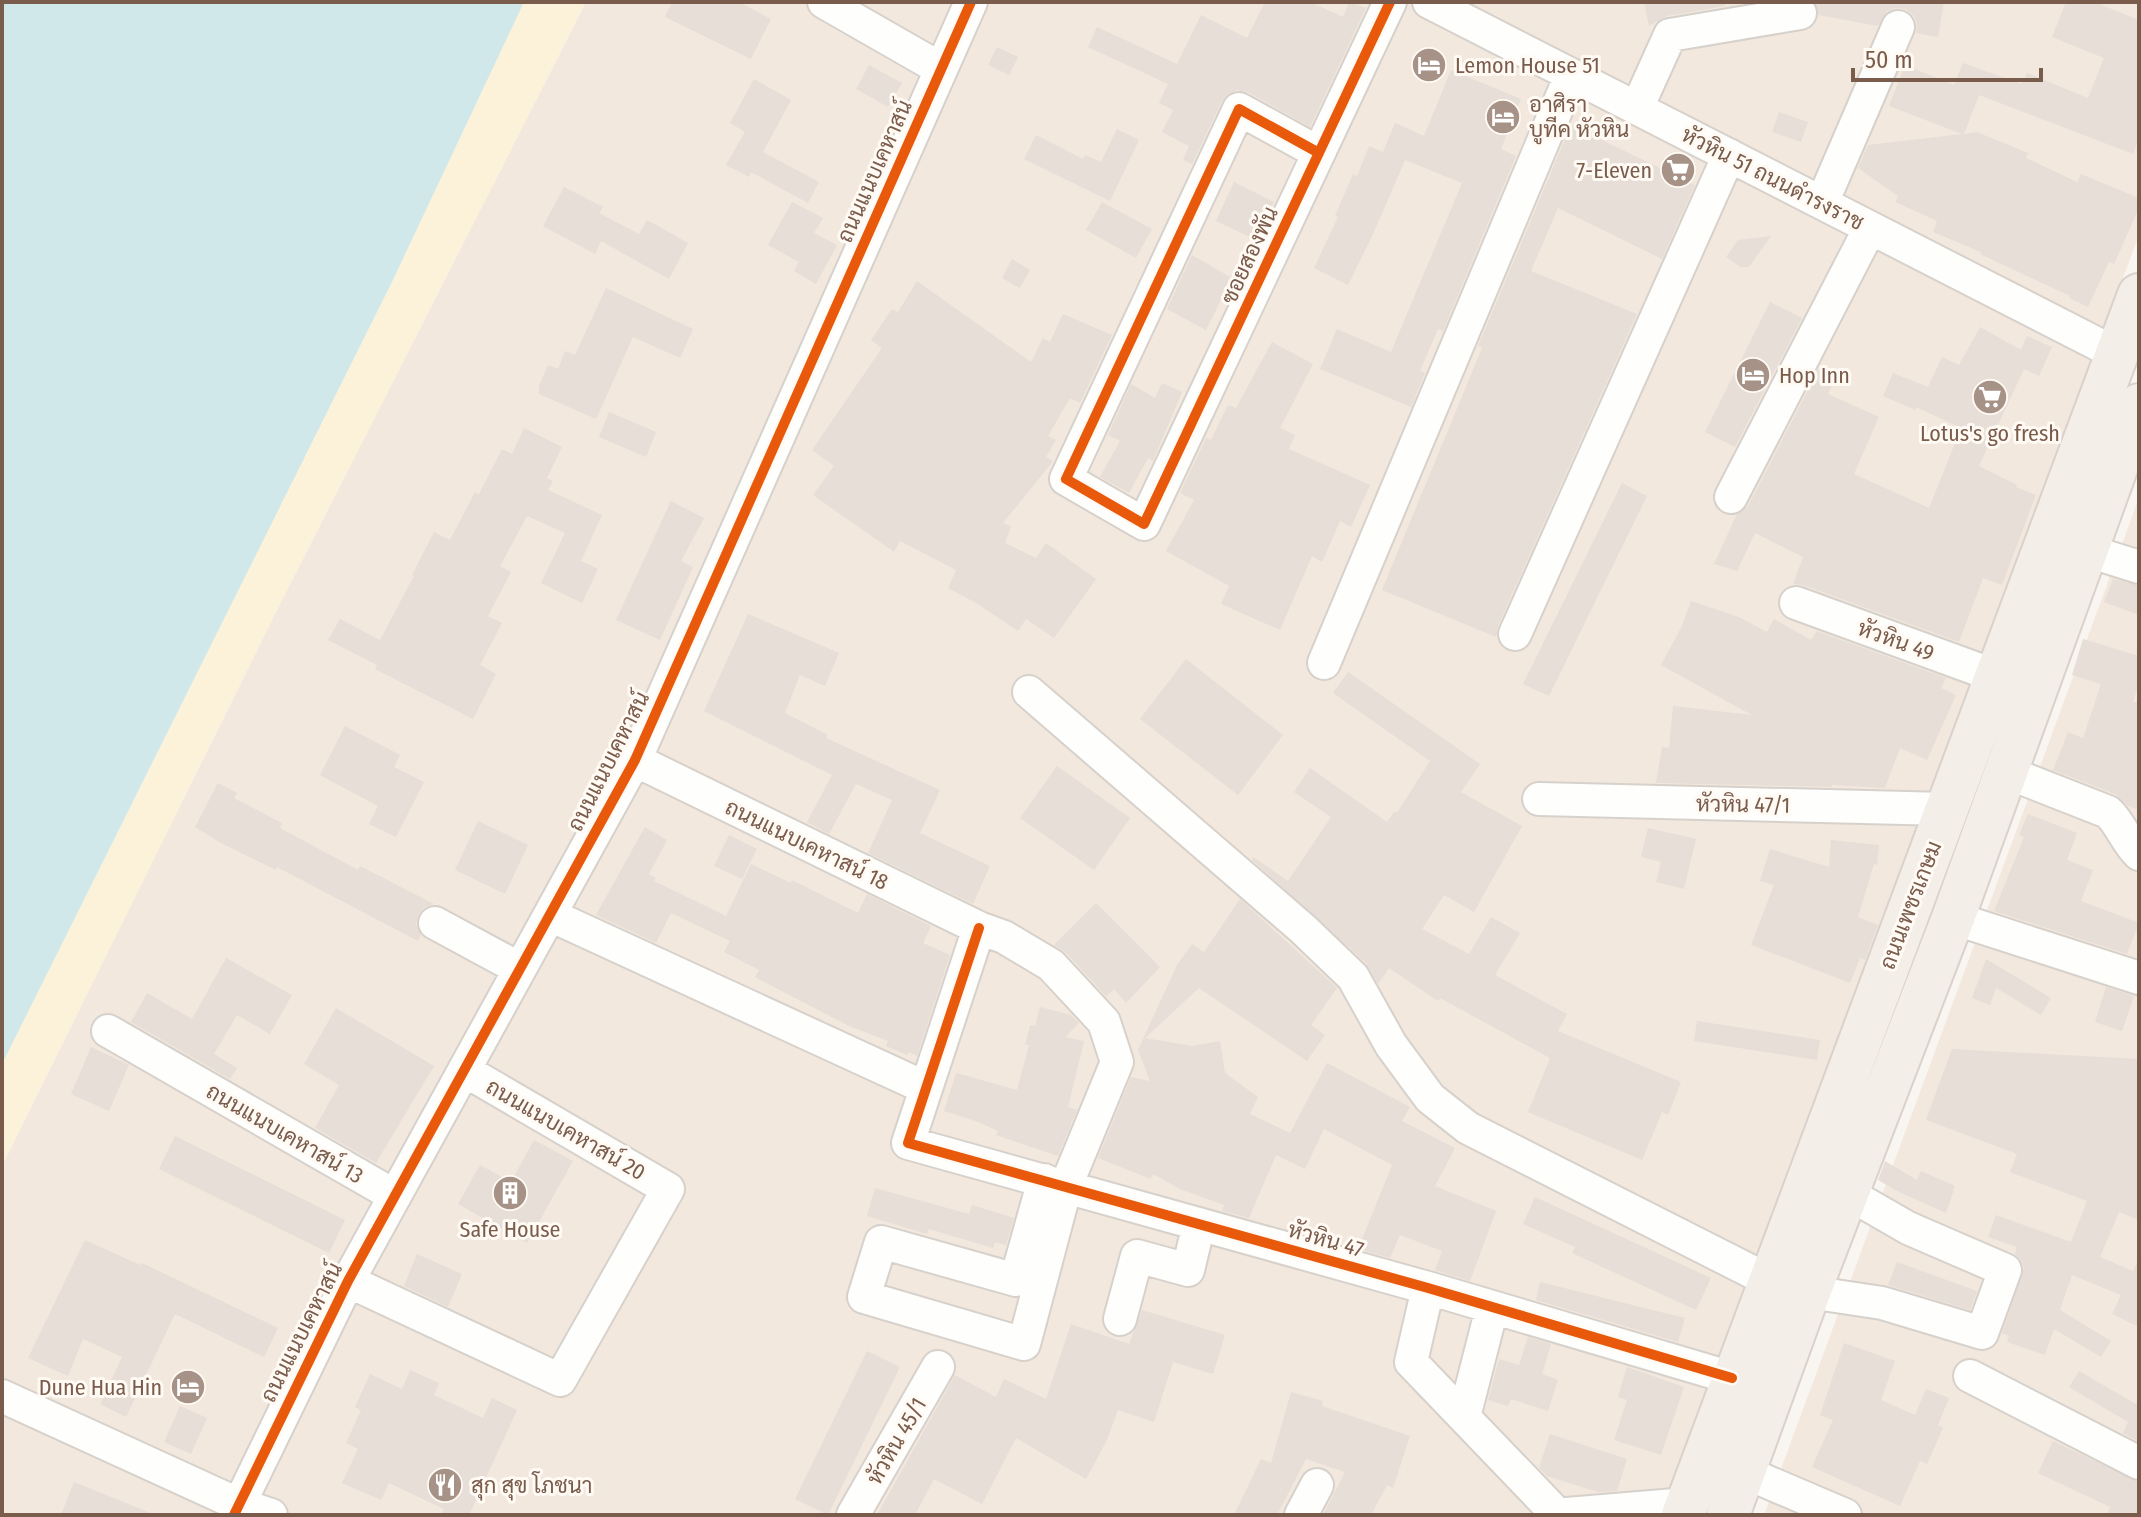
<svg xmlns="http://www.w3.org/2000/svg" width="2141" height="1517" viewBox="0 0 2141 1517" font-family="'Fira Sans Condensed',Sarabun,sans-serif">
  <rect width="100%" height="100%" fill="#f9f5f0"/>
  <path fill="#f2e8de" d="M586,2H2139V235L1661,1515H2V1166L278,608Z
    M2139,498V1515H1764Z"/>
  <path fill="#fbf2d9" d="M524,2H586L278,608L2,1166V1064L391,284Z"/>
  <path fill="#d0e8ea" d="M2,2H524L391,284L2,1064Z"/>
  <path fill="#e6ded7" d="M672,2H739L771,19L751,59L665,17Z
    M1265,2H1310L1343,17L1349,2L1366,8L1310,127L1248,92L1237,90L1228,94L1222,101L1192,164L1183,160L1189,146L1162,132L1173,110L1159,103L1168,84L1088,47L1097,27L1177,64L1201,15L1247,38Z
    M1644,2H1724L1725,6L1667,16L1649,26Z
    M1815,2H1944L1938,37L1916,33L1917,24L1914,16L1905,9L1895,8L1887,11L1878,26L1818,15Z
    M2066,2H2094L2139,20V138L2133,154L1979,95L1964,134L1977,132L2028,153L2026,158L2077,182L2081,174L2139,198V208L2114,264L2109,262L2088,307L2069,298L2070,296L1980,254L1981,252L1933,232L1937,221L1895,202L1898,196L1858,168L1868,145L1962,134L1889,106L1905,65L1954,85L1963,63L2022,84L2027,73L2088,98L2104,58L2052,37Z
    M997,47L1018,57L1009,75L988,65Z
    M869,65L902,83L888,107L856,89Z
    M1451,70L1521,99L1501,149L1516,156L1443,331L1438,329L1420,371L1425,373L1411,407L1320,369L1337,329L1391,352L1462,183L1405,160L1374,232L1348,285L1314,268L1338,217L1335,216L1353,174L1357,176L1369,146L1383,152L1395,123L1424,136Z
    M754,79L791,100L763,152L819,182L808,203L751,172L749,177L726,165L745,132L730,123Z
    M1779,112L1808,122L1801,142L1772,132Z
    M1571,125L1695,185L1662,259L1558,208L1531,271L1637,314L1498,626L1496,637L1382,590L1482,348L1478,346Z
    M1117,129L1139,140L1110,201L1024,159L1036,135L1083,159L1085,155L1101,162Z
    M1234,182L1274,202L1256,240L1216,221Z
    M564,187L603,207L599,213L639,234L647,220L688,243L669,279L601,241L595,254L543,226Z
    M792,202L823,218L814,233L837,245L816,284L794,271L799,262L768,245Z
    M1102,202L1152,229L1136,258L1086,230Z
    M1771,236L1749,267H1741L1726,257L1738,240Z
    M1192,255L1232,278L1206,330L1167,309Z
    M1012,259L1030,270L1020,288L1002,278Z
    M917,281L1031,362L1043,338L1050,342L1063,314L1112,335L1080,403L1070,398L1048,436L1056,440L1046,457L1053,461L1003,523L1011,526L1005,543L1036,558L1046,543L1096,579L1054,638L1026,619L1018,631L976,603L948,588L956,570L900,541L894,552L813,495L834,466L812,450L882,348L871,340L892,309L898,312Z
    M606,288L693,329L680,358L633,337L596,419L539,394V386L548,365L558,369L565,351L575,355Z
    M1770,302L1802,318L1735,447L1705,432Z
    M1980,327L2021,350L2027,336L2052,347L2039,376L2024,369L1979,466L2017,485L2016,487L2036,495L2002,585L1983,578L1959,642L1803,585L1793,584L1803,557L1755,533L1737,571L1714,564L1737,514L1748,506L1821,365L1838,373L1828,394L1879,417L1854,474L1929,508L1961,428L1916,407L1915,410L1883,396L1893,373L1928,387L1942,357L1959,365Z
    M1272,342L1313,364L1280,428L1295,435L1289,449L1370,485L1351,527L1340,521L1322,562L1312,556L1280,630L1221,604L1229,586L1166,551L1194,500L1180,493L1206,438L1211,440L1228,405L1236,408Z
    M1162,383L1182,392L1153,461L1148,458L1129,493L1100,477L1120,441L1108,435L1131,384L1155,398Z
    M609,412L656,432L646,457L599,437Z
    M524,428L562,447L547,478L553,481L548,490L602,515L581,561L598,569L582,603L541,583L565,533L527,516L500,566L511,572L488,616L502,623L480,665L496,674L473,719L375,669L377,665L328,640L340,619L380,640L414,576L412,575L434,532L450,540L475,492L479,494L502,449L512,454Z
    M1622,483L1647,496L1549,696L1523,684Z
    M671,501L704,518L681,561L693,567L660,640L616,620Z
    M2113,579L2139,585V615L2104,602Z
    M1691,601L1739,617L1767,632L1774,619L1811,640L1817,631L1946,678L1941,688L1956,695L1927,760L1900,748L1885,788L1832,785V787L1656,783L1662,747L1669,748L1673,706L1752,715L1661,665L1682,626Z
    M748,614L839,653L825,686L800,675L785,713L828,735L826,738L940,790L920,833L990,866L973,904L868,853L892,800L856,784L829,834L807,822L832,775L704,711Z
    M2083,639L2139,656V683L2133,702L2139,703V810L2128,806L2115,794L2053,770L2068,732L2083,738L2101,684L2072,675Z
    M1186,659L1283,735L1238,795L1140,719Z
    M1348,672L1480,764L1461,792L1522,826L1474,912L1444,895L1422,929L1469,954L1491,917L1520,933L1495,975L1567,1014L1558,1031L1681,1082L1668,1115L1662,1112L1642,1160L1528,1112L1550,1058L1440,998L1438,1001L1389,968L1378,984L1366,963L1252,860L1253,857L1288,881L1331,817L1294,792L1310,768L1387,822L1394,812L1397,813L1430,761L1333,693Z
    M345,726L400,755L394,767L424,782L396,837L369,824L378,806L320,775Z
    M1057,766L1130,818L1094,870L1020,818Z
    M218,783L237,793L234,798L282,823L280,828L358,870L360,866L434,904L424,907L418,915L416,924L421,935L418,941L277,867L276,870L219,842L195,827Z
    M2028,814L2077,833L2067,860L2093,870L2081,901L2139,923L2127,954L1994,911L2024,837L2019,835Z
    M478,821L528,845L505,894L455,870Z
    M645,827L667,840L649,874L656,878L654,881L726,916L751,864L791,883L792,880L858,913L867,894L931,926L923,943L950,955L917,1056L909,1052L907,1055L886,1046L888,1041L849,1026L755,977L759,970L724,952L730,941L671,913L656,943L596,915Z
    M1648,828L1696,839L1684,889L1656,882L1661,862L1641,857Z
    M729,835L757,849L742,879L714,866Z
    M1831,840L1879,845L1877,865L1874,864L1858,917L1878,925L1865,960L1860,958L1850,983L1751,945L1774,885L1760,881L1770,849L1829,867Z
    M1240,899L1337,988L1311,1025L1325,1035L1307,1061L1199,988L1145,1038L1192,1046L1220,1041L1225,1073L1258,1097L1250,1114L1290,1133L1327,1063L1410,1107L1402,1121L1455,1148L1435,1186L1496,1211L1470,1281L1435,1270L1442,1251L1400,1235L1390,1258L1358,1249L1392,1165L1324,1129L1305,1169L1276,1155L1249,1218L1222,1211L1224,1205L1180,1189L1153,1174L1151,1179L1098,1158L1131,1077L1150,1081L1138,1050L1177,965L1192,944L1204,952Z
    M1096,903L1160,967L1126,1003L1114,989L1106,996L1065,952L1054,945Z
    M226,958L292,995L270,1034L237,1015L214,1054L237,1068L230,1079L131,1022L147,993L192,1019Z
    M1986,959L2051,998L2041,1015L1996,988L1990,1005L1972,998Z
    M2106,987L2134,996L2122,1031L2095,1022Z
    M1040,1007L1071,1015L1079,1023L1065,1037L1084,1041L1068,1107L1077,1110L1058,1156L996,1135L998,1131L978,1122L944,1111L956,1073L1017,1090L1029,1045H1025L1030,1025L1035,1026Z
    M336,1008L434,1066L376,1163L315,1128L339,1085L304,1064Z
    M1697,1021L1820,1040L1817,1060L1694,1041Z
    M91,1047L129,1065L109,1111L71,1094Z
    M1952,1049L2139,1059V1220L2119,1212L2100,1257L2133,1271L2139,1258V1327L2112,1314L2121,1295L2072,1275L2060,1310L2111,1341L2101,1357L2054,1329L2045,1355L2007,1342L2009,1336L2002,1333L2024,1268L2020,1259L2015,1254L2017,1247L1988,1237L1996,1215L2071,1242L2087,1201L2010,1172L2017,1154L1926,1120Z
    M175,1136L345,1220L329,1253L159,1169Z
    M534,1140L573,1161L527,1243L458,1204L480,1165L511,1182Z
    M1885,1161L1917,1180L1921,1171L1955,1186L1946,1213L1897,1191L1878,1180Z
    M875,1188L969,1214L972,1205L1014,1218L1006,1245L995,1242L993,1248L929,1229L927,1234L867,1216Z
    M1535,1197L1711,1278L1696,1310L1572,1253L1575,1247L1523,1224Z
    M85,1240L140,1265L142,1263L278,1328L264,1357L175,1314L126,1417L100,1404L122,1357L83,1339L68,1376L28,1358Z
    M417,1254L462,1274L448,1307L404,1286Z
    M1897,1262L1977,1291L1970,1310L1888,1285Z
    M1540,1282L1685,1318L1678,1342L1536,1300Z
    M1142,1310L1225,1335L1213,1374L1173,1362L1154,1422L1118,1410L1107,1440L1086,1479L1016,1438L982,1504L934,1479L915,1515H877L955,1375L996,1397L1004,1379L1046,1399L1071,1324L1129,1344Z
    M1528,1337L1551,1344L1542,1374L1558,1380L1548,1411L1511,1399L1508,1406L1488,1400L1499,1359L1519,1365Z
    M1844,1343L1895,1361L1881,1400L1915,1415L1926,1389L1949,1398L1938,1425L1943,1428L1927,1464L1920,1461L1900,1506L1812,1467L1833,1420L1820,1415Z
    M867,1351L900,1367L828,1515L795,1499Z
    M1627,1367L1684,1387L1661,1455L1614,1440L1627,1400L1618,1397Z
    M410,1370L439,1383L434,1395L483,1418L492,1398L517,1410L469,1515H441L444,1509L389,1483L381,1500L342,1483L358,1449L346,1443L361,1410L355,1407L370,1374L402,1389Z
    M2079,1371L2136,1404L2139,1398V1442L2123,1433L2128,1422L2069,1387Z
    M1291,1392L1323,1401L1322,1406L1410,1436L1393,1488L1387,1485L1371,1515H1323L1345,1472L1306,1459L1277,1515H1234L1261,1459L1271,1463Z
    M180,1406L207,1418L191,1454L164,1442Z
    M1550,1434L1627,1459L1617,1491L1598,1492L1547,1476L1539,1468Z
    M2053,1441L2139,1482V1515H2107L2110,1507L2038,1473Z
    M74,1482L153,1514V1515H61Z"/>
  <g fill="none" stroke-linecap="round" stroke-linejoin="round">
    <g stroke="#d7d1cb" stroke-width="36">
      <path id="minor" d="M824,2L941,69
        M1429,2L2117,354
        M1637,108L1670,35L1800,13
        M1319,153L1239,109L1066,479L1144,524L1390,2
        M1822,203L1898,27
        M1731,497L1870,228
        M2085,550L2139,567
        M1796,603L1996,676
        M1515,634L1729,155
        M1324,663L1571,75
        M1029,692L1303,929L1353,977L1391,1045L1430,1098L1468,1128L1770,1281
        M635,760L979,928L1004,937L1051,965L1104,1022L1117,1062L1066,1186L1024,1344L864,1297L881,1242L1016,1280L1044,1180
        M2006,772L2108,812C2121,824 2126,842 2139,854
        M1539,799L1946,809
        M550,915L926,1088
        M1953,918L2139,978
        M435,923L520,969
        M979,928L908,1143L1428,1288L1732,1378
        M108,1031L395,1196
        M348,1281L560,1380L668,1189L464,1070
        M1428,1288L1411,1362L1556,1513
        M1809,1292L1882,1303L1982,1333L2005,1270L1908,1228L1849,1194
        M1120,1319L1137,1256L1188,1270L1199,1224
        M1970,1376L2139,1463
        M2,1396L238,1504L271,1515
        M1464,1417L1492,1308
        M1744,1472L1845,1515
        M234,1515L348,1281L635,760L971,2
        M853,1515L938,1367
        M1301,1515L1317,1485
        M1555,1515L1687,1504"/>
    </g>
    <g stroke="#dad1cc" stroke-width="46">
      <path id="major" d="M1683,1515L2139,295
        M1728,1515L1809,1292L1953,918L2139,405"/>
    </g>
    <use href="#minor" stroke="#fefefd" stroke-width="32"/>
    <use href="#major" stroke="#f3eee8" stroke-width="42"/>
    <g stroke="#fffaf3" stroke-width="15">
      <path id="cycleway" d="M1319,153L1239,109L1066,479L1144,524L1390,2
        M979,928L908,1143L1428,1288L1732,1378
        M234,1515L348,1281L635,760L971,2"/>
    </g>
    <use href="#cycleway" stroke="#e8590c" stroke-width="10"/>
  </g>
  <defs>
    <g id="hotel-disc" transform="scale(1.8)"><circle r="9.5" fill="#a69286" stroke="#fffaf3"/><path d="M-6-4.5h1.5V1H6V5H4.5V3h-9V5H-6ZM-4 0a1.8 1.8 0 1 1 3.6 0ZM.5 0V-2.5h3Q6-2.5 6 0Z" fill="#fff"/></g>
    <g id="supermarket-disc" transform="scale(1.8)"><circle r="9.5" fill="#a69286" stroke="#fffaf3"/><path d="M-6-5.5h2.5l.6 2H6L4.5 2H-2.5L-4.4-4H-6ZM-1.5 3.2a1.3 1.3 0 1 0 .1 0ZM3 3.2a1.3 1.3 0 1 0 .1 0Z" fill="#fff"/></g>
    <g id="building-disc" transform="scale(1.8)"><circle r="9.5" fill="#a69286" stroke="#fffaf3"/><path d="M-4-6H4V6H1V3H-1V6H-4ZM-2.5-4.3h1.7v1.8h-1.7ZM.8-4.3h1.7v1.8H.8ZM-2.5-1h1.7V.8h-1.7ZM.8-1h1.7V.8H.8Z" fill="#fff"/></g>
    <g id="restaurant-disc" transform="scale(1.8)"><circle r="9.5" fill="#a69286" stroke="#fffaf3"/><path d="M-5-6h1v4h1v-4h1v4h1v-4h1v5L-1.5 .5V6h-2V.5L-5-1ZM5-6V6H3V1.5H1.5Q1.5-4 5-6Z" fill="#fff"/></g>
  </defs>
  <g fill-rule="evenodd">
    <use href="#hotel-disc" x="1429" y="65"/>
    <use href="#hotel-disc" x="1503" y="117"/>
    <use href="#supermarket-disc" x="1678" y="170"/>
    <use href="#hotel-disc" x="1753" y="375"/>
    <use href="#supermarket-disc" x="1990" y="397"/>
    <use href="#building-disc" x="510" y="1193"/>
    <use href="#hotel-disc" x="188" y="1387"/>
    <use href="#restaurant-disc" x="445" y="1485"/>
  </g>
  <g text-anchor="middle" stroke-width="6" stroke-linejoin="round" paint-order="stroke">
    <g font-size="22" fill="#7a5c4d" stroke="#fffaf3" text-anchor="start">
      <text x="1455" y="73">Lemon House 51</text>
      <text x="1529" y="112">อาศิรา<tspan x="1529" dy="25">บูทีค หัวหิน</tspan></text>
      <text x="1652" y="178" text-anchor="end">7-Eleven</text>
      <text x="1779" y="383">Hop Inn</text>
      <text x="1990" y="441" text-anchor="middle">Lotus's go fresh</text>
      <text x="510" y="1237" text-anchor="middle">Safe House</text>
      <text x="162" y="1395" text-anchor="end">Dune Hua Hin</text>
      <text x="471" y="1493">สุก สุข โภชนา</text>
    </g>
    <g font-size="22" fill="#7a5c4d" stroke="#fffaf3">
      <text transform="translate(874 171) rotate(-66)" y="8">ถนนแนบเคหาสน์</text>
      <text transform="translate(1773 178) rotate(27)" y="8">หัวหิน 51 ถนนดำรงราช</text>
      <text transform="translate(1249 255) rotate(-65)" y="8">ซอยสองพัน</text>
      <text transform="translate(1896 640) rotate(20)" y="8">หัวหิน 49</text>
      <text transform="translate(608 761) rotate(-63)" y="8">ถนนแนบเคหาสน์</text>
      <text transform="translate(1743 804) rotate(1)" y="8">หัวหิน 47/1</text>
      <text transform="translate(807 844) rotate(26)" y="8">ถนนแนบเคหาสน์ 18</text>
      <text transform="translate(1910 905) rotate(-69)" y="8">ถนนเพชรเกษม</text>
      <text transform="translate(566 1129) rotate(30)" y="8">ถนนแนบเคหาสน์ 20</text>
      <text transform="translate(285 1133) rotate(30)" y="8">ถนนแนบเคหาสน์ 13</text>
      <text transform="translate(1326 1239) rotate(16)" y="8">หัวหิน 47</text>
      <text transform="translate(301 1332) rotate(-63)" y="8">ถนนแนบเคหาสน์</text>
      <text transform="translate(896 1441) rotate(-60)" y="8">หัวหิน 45/1</text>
    </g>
  </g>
  <rect width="2141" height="1517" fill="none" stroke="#7a5c4d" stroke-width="8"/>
  <path d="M1853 68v12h188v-12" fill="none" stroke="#7a5c4d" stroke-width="4"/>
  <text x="1865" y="68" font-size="24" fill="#7a5c4d" stroke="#fffaf3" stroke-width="6" paint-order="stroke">50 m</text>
</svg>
